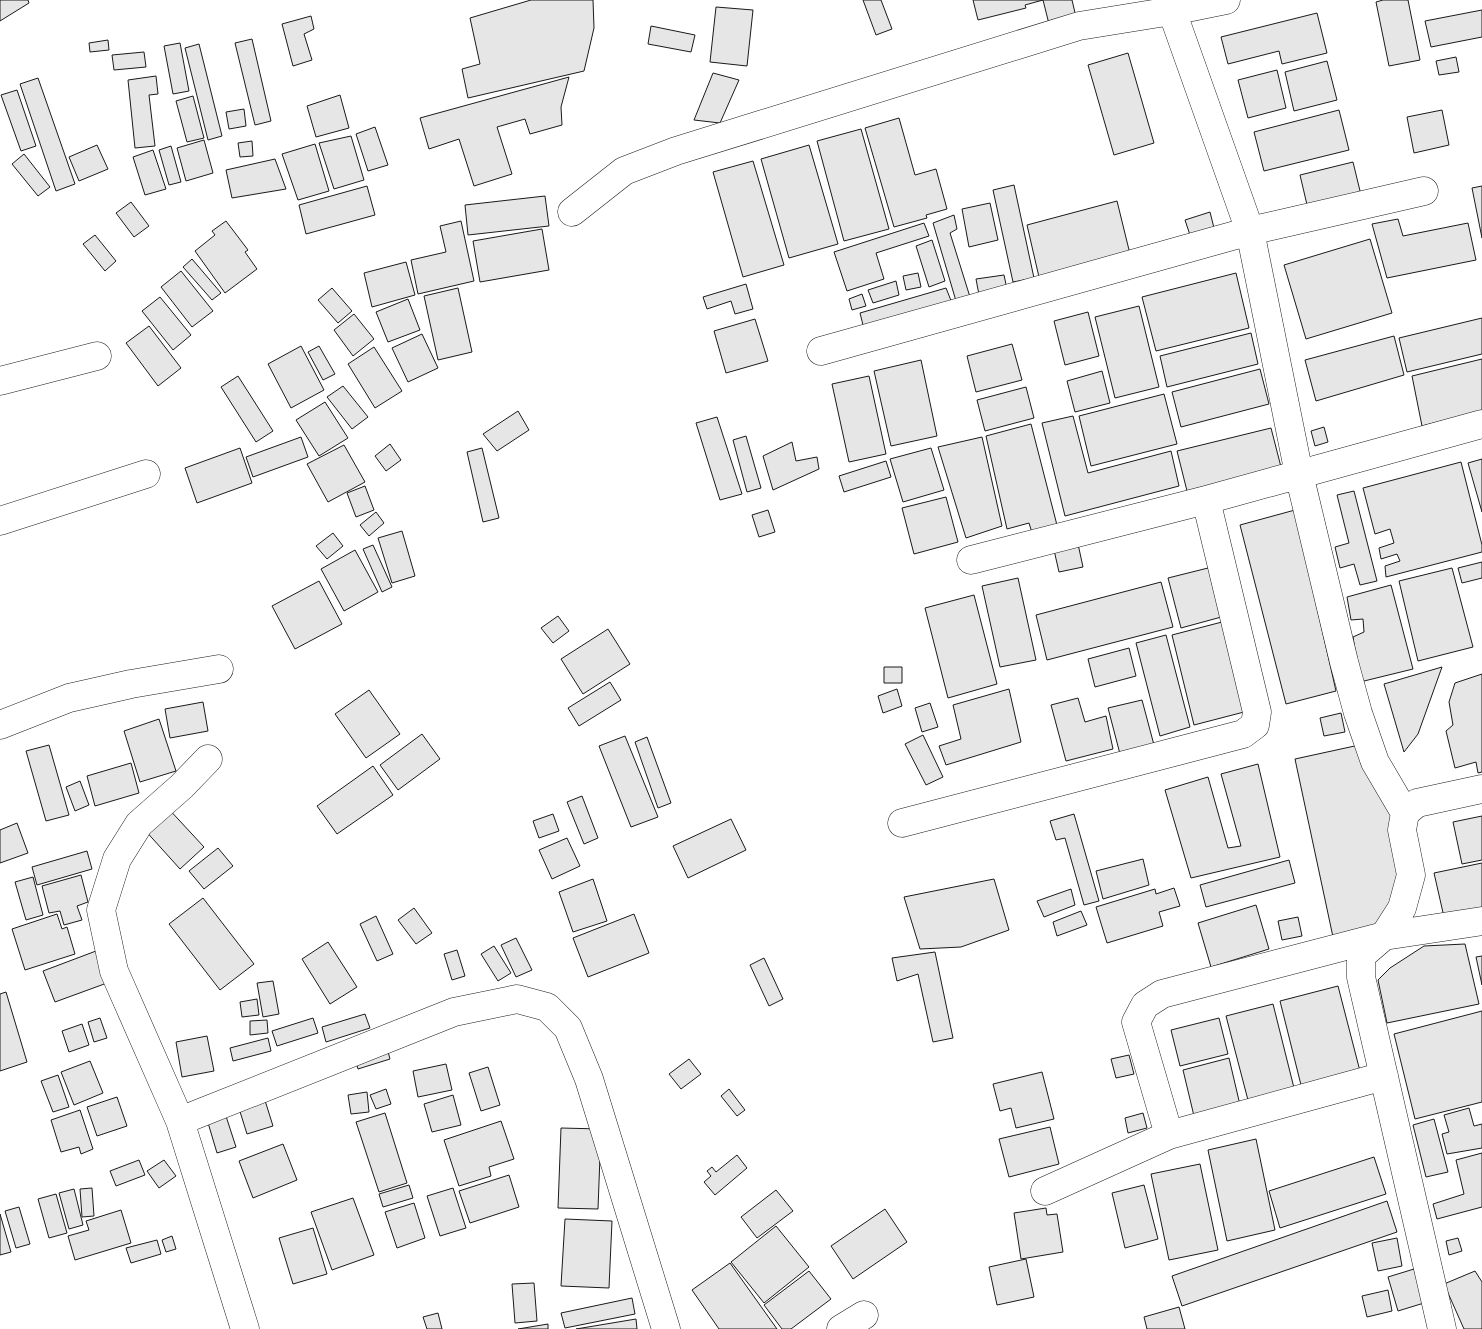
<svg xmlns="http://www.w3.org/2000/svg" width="1482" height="1329" viewBox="0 0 1482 1329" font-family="'PT Sans Narrow',sans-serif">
  <rect width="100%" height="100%" fill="#fff"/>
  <path fill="#e6e6e6" stroke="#1a1a1a" d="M0,0H28L29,3L0,21Z
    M531,0H593L594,28L584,71L468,98L462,69L480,64L470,18Z
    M863,0H881L892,29L876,35Z
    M973,0H1072L1076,17L1049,24L1043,0L1025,5L1026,8L978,20Z
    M1383,0H1408L1420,60L1389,66L1376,2Z
    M716,7L753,10L747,66L710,62Z
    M1482,10V37L1431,47L1425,21Z
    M1317,13L1327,53L1282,64L1279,51L1228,64L1221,37Z
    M311,16L314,29L304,34L312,60L293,66L282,24Z
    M651,26L695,35L691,52L648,44Z
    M252,39L271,121L255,125L235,43Z
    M108,40L109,50L90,52L89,43Z
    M180,43L189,91L173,94L164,46Z
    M199,44L222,136L208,140L185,48Z
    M144,52L146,67L114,70L112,55Z
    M1128,53L1154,143L1114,155L1088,65Z
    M1456,57L1459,72L1439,75L1436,61Z
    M1327,61L1337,100L1294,111L1285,72Z
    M1277,70L1286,108L1248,118L1238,80Z
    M713,73L739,80L720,123L694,120Z
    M156,76L158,94L149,95L155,146L135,148L128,80Z
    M569,77L561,107L562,125L530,134L525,119L497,127L512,174L474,186L459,139L429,149L420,118Z
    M38,78L75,184L56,191L20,84Z
    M17,90L36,146L21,151L1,95Z
    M340,95L349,128L316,137L307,106Z
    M193,96L204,138L187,142L176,101Z
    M244,109L246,126L229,129L226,112Z
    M1339,110L1349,150L1264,171L1254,132Z
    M1442,110L1449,145L1414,153L1407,117Z
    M899,118L915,175L936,169L947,209L926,215L927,218L894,227L865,128Z
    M375,127L388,165L368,171L356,134Z
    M861,129L889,229L844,241L817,141Z
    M351,136L364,180L334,189L319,143Z
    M204,140L213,173L186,181L177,148Z
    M252,141L253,156L240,157L238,143Z
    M315,144L329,191L298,200L282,154Z
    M97,145L108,169L79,181L69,157Z
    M809,145L838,244L789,258L761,159Z
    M171,146L181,182L169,185L159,150Z
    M153,150L166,189L145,195L133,157Z
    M24,154L50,187L38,196L12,164Z
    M275,159L286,189L232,198L226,170Z
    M753,161L784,265L743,277L713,172Z
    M1353,162L1361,195L1308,209L1300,175Z
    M1014,185L1034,278L1013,282L993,190Z
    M367,186L375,215L306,234L299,205Z
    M1482,186V238L1472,188Z
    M545,196L549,226L468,235L465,205Z
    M1117,201L1130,254L1039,277L1027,225Z
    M131,202L149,226L134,237L116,213Z
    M990,203L998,240L969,247L962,209Z
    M1210,212L1214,228L1190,235L1185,220Z
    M954,215L957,229L950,233L970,297L956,301L933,223Z
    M1398,219L1403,236L1468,223L1476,260L1387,278L1372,224Z
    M226,221L248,250L245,252L257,269L225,293L195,251L215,235L212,231Z
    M461,221L474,281L418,294L411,260L446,252L440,226Z
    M924,223L929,236L876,253L884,279L847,291L834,252Z
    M542,229L549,270L480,282L473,241Z
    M95,235L116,261L105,271L83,244Z
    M1370,239L1392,313L1306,339L1284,265Z
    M932,240L945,281L929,287L916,246Z
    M192,259L221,293L212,300L183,267Z
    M406,262L415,295L372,307L364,273Z
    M181,271L213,311L192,327L161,287Z
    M918,273L921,287L906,290L903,276Z
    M1236,273L1249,328L1156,351L1142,297Z
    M1004,275L1007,289L979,295L976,279Z
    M896,281L899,295L873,303L868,290Z
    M746,284L753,309L735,314L731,301L707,309L703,297Z
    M332,288L352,311L338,323L318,300Z
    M458,288L472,352L438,360L424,296Z
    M946,288L952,303L864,329L860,313Z
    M862,294L866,306L852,310L849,299Z
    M160,297L191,335L173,350L142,311Z
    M408,299L420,330L388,342L376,312Z
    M1139,306L1159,387L1115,398L1095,317Z
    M1088,312L1099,356L1065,365L1054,321Z
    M354,314L374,339L353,356L334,330Z
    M1482,318V354L1407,372L1399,338Z
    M755,319L768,361L726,373L714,331Z
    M149,326L181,368L158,386L126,343Z
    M1251,333L1258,364L1167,387L1160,356Z
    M422,334L438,368L408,382L392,348Z
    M1394,336L1404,375L1316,401L1305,360Z
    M1012,344L1022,380L976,392L967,356Z
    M301,346L324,390L291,408L268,364Z
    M319,346L335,374L323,380L308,352Z
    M374,347L402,391L375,408L348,364Z
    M1482,359V411L1422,426L1412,376Z
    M921,360L937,436L891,446L874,371Z
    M1260,369L1269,404L1181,427L1172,392Z
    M1102,371L1110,403L1075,412L1067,381Z
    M238,376L273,431L256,442L221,387Z
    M869,376L886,454L849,462L832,384Z
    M343,386L368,417L352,429L327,397Z
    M1026,387L1034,418L985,431L977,400Z
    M1164,394L1177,444L1091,466L1079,416Z
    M325,402L348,438L319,456L296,420Z
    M518,411L529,430L497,451L483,434Z
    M1073,416L1088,473L1171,451L1179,486L1065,516L1042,423Z
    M717,417L742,494L720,500L696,423Z
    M1031,424L1058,529L1033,536L1029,523L1007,529L986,436Z
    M1324,427L1328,442L1315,446L1311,431Z
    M1271,428L1281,467L1187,491L1177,451Z
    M746,436L761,488L747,492L733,440Z
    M301,437L308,457L253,477L246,457Z
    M982,437L1002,526L966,538L938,447Z
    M792,442L796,461L817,457L819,469L773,490L763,456Z
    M390,444L401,460L386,471L375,456Z
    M344,445L365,482L328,502L307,464Z
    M240,448L252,483L197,503L185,468Z
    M482,448L499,518L483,522L467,452Z
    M931,448L944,490L903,502L890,459Z
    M1482,459V512L1468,463Z
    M886,461L891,477L844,492L839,476Z
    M1461,462L1482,545V552L1386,577L1385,566L1400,561L1397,554L1381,559L1379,548L1394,543L1390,529L1375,534L1363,488Z
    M365,486L374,510L356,517L347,493Z
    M1354,491L1377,581L1360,585L1354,564L1340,568L1335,547L1349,543L1337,495Z
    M946,497L958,542L914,554L902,508Z
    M768,510L775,532L759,537L752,515Z
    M1295,510L1336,691L1286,704L1240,525Z
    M376,512L384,523L369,536L360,525Z
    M402,531L415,576L392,583L378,538Z
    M333,533L343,546L327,559L316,546Z
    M1078,544L1083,567L1059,572L1054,550Z
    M373,545L392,587L382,592L363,549Z
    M355,550L378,592L344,611L321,569Z
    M1482,562V578L1462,583L1458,568Z
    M1212,567L1225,616L1181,628L1168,578Z
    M1452,568L1473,647L1418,661L1399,581Z
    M1018,578L1036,660L1000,667L982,586Z
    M319,581L342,624L295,649L272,606Z
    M1161,582L1173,627L1047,660L1036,615Z
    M1391,585L1413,669L1360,682L1353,637L1364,632L1363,619L1351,620L1347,597Z
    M974,595L997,684L948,698L925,608Z
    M558,616L569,631L553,643L541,628Z
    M1222,622L1244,712L1194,725L1172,635Z
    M608,629L630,664L583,694L561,659Z
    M1166,635L1190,727L1160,736L1136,643Z
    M1129,648L1136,676L1095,687L1088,659Z
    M884,667H902V683H884Z
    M1442,667L1418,734L1404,752L1384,684Z
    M1482,674V772L1478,773L1476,762L1455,768L1446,731L1453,725L1449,702L1455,683Z
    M610,682L621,700L579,726L568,708Z
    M897,689L902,706L883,713L878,696Z
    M1009,689L1021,742L946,765L939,746L961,739L953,705Z
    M369,690L400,734L366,758L335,714Z
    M1078,698L1085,722L1106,716L1113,749L1066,761L1051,705Z
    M1142,700L1154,745L1120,754L1108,708Z
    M203,702L208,731L170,738L165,709Z
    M930,703L938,727L922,732L915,708Z
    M1341,713L1345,732L1324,736L1320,718Z
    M159,719L176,771L140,782L124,731Z
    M422,734L440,759L398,790L380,765Z
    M923,735L943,777L926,785L905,744Z
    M625,736L658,817L631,827L599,746Z
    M647,737L671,803L658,808L635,742Z
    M1373,742L1416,830L1412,919L1333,937L1295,759Z
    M49,745L69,815L46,821L26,751Z
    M131,763L139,793L95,806L87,776Z
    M1258,764L1280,857L1191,878L1165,790L1208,777L1228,848L1241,846L1221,774Z
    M373,766L393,795L337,834L317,806Z
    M80,781L89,805L75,811L66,787Z
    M582,796L598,838L584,844L567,802Z
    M166,806L204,847L180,869L143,828Z
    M553,814L559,831L539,838L533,821Z
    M1074,814L1099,901L1084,905L1065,838L1056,840L1050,821Z
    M1482,816V860L1462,864L1453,822Z
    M731,819L746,850L688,878L673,846Z
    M17,823L28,853L0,863V830Z
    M567,838L580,866L552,879L539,850Z
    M218,848L233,866L204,889L189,871Z
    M87,851L92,869L37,885L32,867Z
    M1143,859L1149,885L1103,899L1096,871Z
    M1289,860L1295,883L1206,907L1200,885Z
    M1482,863V909L1444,917L1434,873Z
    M81,875L88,902L77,906L82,920L64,925L60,911L49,913L42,886Z
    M33,877L43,915L26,920L15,882Z
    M593,879L607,921L573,932L559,892Z
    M994,879L1009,930L961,947L920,949L904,897Z
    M1174,888L1180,906L1159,912L1163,926L1107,943L1096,907L1155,889L1156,894Z
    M1071,889L1075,905L1044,917L1037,901Z
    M203,898L254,964L220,990L169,924Z
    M1256,905L1269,949L1211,967L1198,923Z
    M414,908L432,933L416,944L398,920Z
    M1081,911L1087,925L1057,936L1053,922Z
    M57,914L62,929L67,927L75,954L25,970L12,929Z
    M634,914L649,953L588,977L573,938Z
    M376,916L393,954L377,961L360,924Z
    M1298,917L1302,936L1282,940L1278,921Z
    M516,938L532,970L516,977L501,945Z
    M328,942L357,987L330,1004L302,959Z
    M1465,944L1479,1004L1387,1023L1378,980L1390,968L1424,946Z
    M494,946L511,973L498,981L481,954Z
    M457,950L465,976L452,980L444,954Z
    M96,951L107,983L55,1002L43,971Z
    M935,952L953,1038L933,1042L918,974L897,981L892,958Z
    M1482,956V985L1476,957Z
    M764,958L783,999L769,1006L750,965Z
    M273,981L279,1014L263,1017L257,983Z
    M1338,986L1361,1075L1302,1089L1280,1001Z
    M6,992L27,1062L0,1071V994Z
    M257,999L259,1015L242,1017L240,1002Z
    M1273,1004L1295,1092L1249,1104L1226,1016Z
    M1482,1011V1102L1415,1119L1394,1034Z
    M365,1014L370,1028L326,1042L322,1027Z
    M100,1018L107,1038L94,1042L88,1022Z
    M313,1018L318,1033L277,1046L272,1031Z
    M1219,1018L1228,1054L1180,1066L1171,1030Z
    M267,1020L268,1033L250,1035V1021Z
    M82,1024L89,1045L69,1052L62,1031Z
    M207,1036L214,1071L182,1077L176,1042Z
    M268,1038L271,1051L233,1061L230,1048Z
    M386,1044L390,1059L358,1069L354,1054Z
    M1129,1055L1134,1074L1116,1078L1111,1059Z
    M1229,1058L1240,1105L1194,1116L1183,1070Z
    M689,1059L701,1074L681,1089L669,1074Z
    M90,1061L103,1093L74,1105L61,1072Z
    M446,1064L452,1090L418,1097L413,1071Z
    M488,1067L500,1105L481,1111L469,1073Z
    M1042,1072L1054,1119L1016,1128L1011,1108L1000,1111L993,1084Z
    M58,1075L69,1107L53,1112L41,1081Z
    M386,1089L391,1104L376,1109L370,1095Z
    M729,1089L745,1110L737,1116L721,1096Z
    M367,1092L369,1112L351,1114L348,1095Z
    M263,1094L273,1126L247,1134L237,1102Z
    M453,1095L461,1125L432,1132L424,1104Z
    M117,1097L127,1126L97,1136L87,1107Z
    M1469,1108L1474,1126L1482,1124V1148L1447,1154L1442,1134L1449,1132L1444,1115Z
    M80,1110L93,1149L81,1154L79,1147L61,1152L51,1120Z
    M224,1110L236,1147L217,1153L206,1116Z
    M385,1113L407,1183L379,1192L356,1122Z
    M1143,1113L1147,1128L1128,1133L1125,1118Z
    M1434,1119L1448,1172L1426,1177L1413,1125Z
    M501,1121L514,1159L489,1167L491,1176L459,1186L444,1140Z
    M1050,1127L1059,1164L1009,1177L999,1139Z
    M561,1128L601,1129L598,1209L558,1208Z
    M1256,1139L1275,1230L1227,1241L1208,1150Z
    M283,1144L297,1180L253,1198L239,1161Z
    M1482,1153V1207L1437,1219L1433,1204L1464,1194L1456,1160Z
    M737,1155L747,1168L715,1195L704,1182L711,1176L707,1171L712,1167L716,1172Z
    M1374,1157L1386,1194L1280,1228L1269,1191Z
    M139,1160L145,1175L116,1186L110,1171Z
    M164,1160L176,1176L159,1188L147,1171Z
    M1200,1164L1218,1250L1169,1260L1151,1174Z
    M509,1175L519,1207L470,1223L459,1191Z
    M409,1185L413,1198L383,1207L379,1194Z
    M1144,1185L1158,1239L1125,1248L1112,1193Z
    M92,1188L94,1216L82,1217L80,1189Z
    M453,1188L466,1228L440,1236L427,1196Z
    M74,1189L83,1225L69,1229L59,1193Z
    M776,1190L793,1211L757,1238L741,1217Z
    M56,1194L67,1233L49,1238L38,1199Z
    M353,1198L374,1255L332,1270L311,1212Z
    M1387,1201L1397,1232L1182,1306L1172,1276Z
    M414,1203L425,1238L397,1248L385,1212Z
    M19,1207L30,1244L16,1248L5,1211Z
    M1046,1208L1047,1215L1057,1214L1063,1252L1021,1259L1014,1213Z
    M885,1209L907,1242L853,1279L831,1246Z
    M121,1210L131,1243L75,1260L68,1236L89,1230L86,1221Z
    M0,1214L11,1252L0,1255Z
    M565,1219L612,1221L609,1288L561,1286Z
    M776,1226L809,1267L764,1303L731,1262Z
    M313,1228L327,1274L293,1284L279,1238Z
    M172,1236L176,1249L166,1252L162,1240Z
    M1397,1238L1402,1266L1378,1271L1372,1243Z
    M1458,1238L1462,1251L1449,1255L1446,1241Z
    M157,1240L161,1254L131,1263L126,1248Z
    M1026,1259L1034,1297L997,1305L989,1267Z
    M730,1263L777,1329H719L692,1290Z
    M1414,1269L1424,1303L1398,1311L1388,1277Z
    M809,1271L831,1299L791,1329H782L764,1305Z
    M1475,1271L1482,1282V1329H1464L1444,1284Z
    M534,1283L537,1321L515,1323L512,1284Z
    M1388,1290L1392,1311L1367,1317L1362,1296Z
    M632,1298L635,1314L565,1328L561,1313Z
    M1179,1307L1185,1329H1147L1144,1317Z
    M438,1313L442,1329H427L423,1317Z
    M636,1319L637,1329H576Z
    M548,1324V1329H518Z"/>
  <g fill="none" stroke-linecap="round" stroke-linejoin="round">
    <g stroke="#1a1a1a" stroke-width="29">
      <path id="street" d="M1172,11L1226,0
        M572,212L624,171L676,151L1079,26L1172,11L1250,231L1299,474L1344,662L1358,713L1375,762L1405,813
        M821,351L1250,231L1424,191
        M0,381L97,356
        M0,521L146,474
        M971,560L1206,500L1482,424
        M0,725L69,698L131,684L219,669
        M208,759L182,786L139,824L117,859L101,910L114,971L180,1121L245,1329
        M902,823L1243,734L1255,725L1257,712L1206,500
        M180,1121L454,1012L517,999L547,1007L568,1028L589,1079L666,1329
        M1169,1135L1136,1022L1145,1005L1162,994L1384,936L1482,921
        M1045,1191L1169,1135L1384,1076
        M841,1329L864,1315
        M1442,1329L1361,977V956L1384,936L1402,908L1411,875L1402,830L1405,813L1417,803L1482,789"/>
    </g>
    <use href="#street" stroke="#fff" stroke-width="28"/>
  </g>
</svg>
